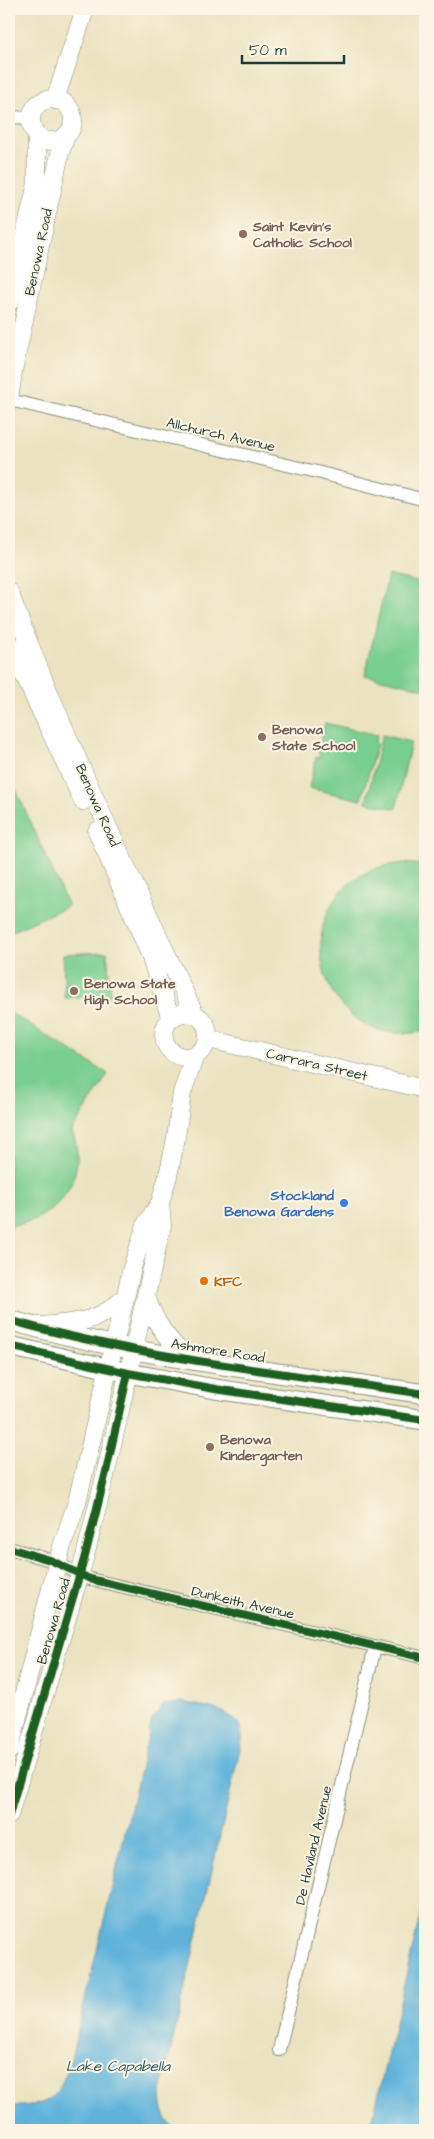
<svg xmlns="http://www.w3.org/2000/svg" width="434" height="2139" viewBox="0 0 434 2139" font-family="'Architects Daughter',sans-serif">
  <rect width="100%" height="100%" fill="#fcf5e5"/>
  <filter id="ink" filterUnits="userSpaceOnUse"><feTurbulence type="fractalNoise" baseFrequency=".02" numOctaves="2"/><feDisplacementMap in="SourceGraphic" scale="10" xChannelSelector="R" yChannelSelector="G"/><feConvolveMatrix kernelMatrix="1 2 1 2 8 2 1 2 1" color-interpolation-filters="sRGB"/></filter>
  <filter id="wash" filterUnits="userSpaceOnUse"><feTurbulence type="fractalNoise" baseFrequency=".0096" numOctaves="4" result="noise"/><feDisplacementMap in="SourceGraphic" scale="20" xChannelSelector="R" yChannelSelector="G"/><feGaussianBlur stdDeviation="1.12" result="paint"/><feColorMatrix in="noise" values="0 0 0 0 0 0 0 0 0 0 0 0 0 0 0 0 0 1.4 0 .05"/><feComposite in="paint" operator="in"/></filter>
  <g filter="url(#wash)">
    <rect width="100%" height="100%" fill="#eae2c0"/>
    <path fill="#78cd91" stroke="#4c8562" d="M388,575L425,584V689L365,675Z
      M325,723L377,735L375,743L377,744L361,800L309,788L316,757L319,758L320,754L318,753Z
      M382,735L411,742L396,809L366,802Z
      M9,774L68,906L9,933Z
      M404,863L425,865V1031C307,1057 275,873 404,863Z
      M107,952L111,995L65,998L63,954Z
      M9,1012L108,1074L72,1131C90,1175 58,1221 12,1225L9,1231Z"/>
    <path fill="#5fb3db" stroke="#3f7888" d="M183,1702C206,1708 244,1709 242,1740L161,2092C162,2107 163,2123 179,2130H9V2107C48,2104 53,2105 69,2067L152,1720L163,1705Z
      M425,1895V2130H370Z"/>
  </g>
  <g filter="url(#ink)">
    <g fill="none" stroke-linecap="round" stroke-linejoin="round">
      <g stroke="#84907a" stroke-width="14">
        <path id="street" d="M9,117L31,118
          M9,400L317,472L425,500
          M9,1548L50,1560L90,1579L425,1658
          M279,2050L375,1647"/>
      </g>
      <g stroke="#84907a" stroke-width="19">
        <path id="secondary" d="M31 120a21 21 0 1 1 42 0a21 21 0 1 1-42 0Z
          M55,100L85,9
          M9,303L37,183V136
          M9,399L14,366L60,153L66,135
          M9,592C63,736 130,875 195,1015
          M9,643L83,801
          M97,831L149,952L171,1019
          M164 1035a22 22 0 1 1 44 0a22 22 0 1 1-44 0Z
          M208,1039L425,1089
          M146,1296C155,1324 167,1339 188,1359
          M38,1326C72,1323 98,1324 124,1298
          M9,1751L62,1546L77,1502L132,1268L147,1222L160,1203L168,1176L176,1138L182,1093L195,1055
          M9,1815L85,1556L105,1476L162,1225L160,1203"/>
      </g>
      <g stroke="#84907a" stroke-width="21">
        <path id="primary" d="M9,1320C144,1359 286,1373 425,1394
          M9,1346L128,1373L215,1389L425,1420"/>
      </g>
      <use href="#street" stroke="#fff" stroke-width="12"/>
      <use href="#secondary" stroke="#fff" stroke-width="18"/>
      <use href="#primary" stroke="#fff" stroke-width="19"/>
      <g stroke="#fcf5e5" stroke-width="11">
        <path id="cycleway" d="M9,1320C144,1359 286,1373 425,1394
          M9,1346L128,1373L215,1389L425,1420
          M9,1548L50,1560L90,1579L425,1658
          M9,1815L85,1556L105,1476L128,1373"/>
      </g>
      <use href="#cycleway" stroke="#1b5e20" stroke-width="8"/>
    </g>
  </g>
  <g fill="#8d6e63" stroke="#fcf5e5" stroke-width="2">
    <circle cx="243" cy="234" r="5"/>
    <circle cx="262" cy="737" r="5"/>
    <circle cx="74" cy="991" r="5"/>
    <circle cx="210" cy="1447" r="5"/>
  </g>
  <circle fill="#3f7fe0" stroke="#fcf5e5" stroke-width="2" cx="344" cy="1203" r="5"/>
  <circle fill="#e8710a" stroke="#fcf5e5" stroke-width="2" cx="204" cy="1281" r="5"/>
  <g text-anchor="middle" stroke-width="4" stroke-linejoin="round" paint-order="stroke">
    <g font-size="14" font-weight="bold" fill="#785e54" stroke="#fcf5e5" text-anchor="start">
      <text x="253" y="231">Saint Kevin's<tspan x="253" dy="16">Catholic School</tspan></text>
      <text x="272" y="734">Benowa<tspan x="272" dy="16">State School</tspan></text>
      <text x="84" y="988">Benowa State<tspan x="84" dy="16">High School</tspan></text>
      <text x="220" y="1444">Benowa<tspan x="220" dy="16">Kindergarten</tspan></text>
    </g>
    <g font-size="14" fill="#1f3d34" stroke="#fcf5e5">
      <text transform="translate(38 252) rotate(-78)" y="5">Benowa Road</text>
      <text transform="translate(221 434) rotate(13)" y="5">Allchurch Avenue</text>
      <text transform="translate(98 805) rotate(66)" y="5">Benowa Road</text>
      <text transform="translate(317 1064) rotate(13)" y="5">Carrara Street</text>
      <text transform="translate(218 1350) rotate(9)" y="5">Ashmore Road</text>
      <text transform="translate(243 1602) rotate(13)" y="5">Dunkeith Avenue</text>
      <text transform="translate(53 1621) rotate(-74)" y="5">Benowa Road</text>
      <text transform="translate(313 1845) rotate(-77)" y="5">De Haviland Avenue</text>
    </g>
    <g font-size="14" font-weight="bold" fill="#366cbe" stroke="#fcf5e5" text-anchor="end">
      <text x="334" y="1200">Stockland<tspan x="334" dy="16">Benowa Gardens</tspan></text>
    </g>
    <g font-size="14" font-weight="bold" fill="#c56008" stroke="#fcf5e5" text-anchor="start">
      <text x="214" y="1286">KFC</text>
    </g>
    <g font-size="15" font-style="italic" fill="#2f5a5e" stroke="#fcf5e5">
      <text x="118" y="2071">Lake Capabella</text>
    </g>
  </g>
  <rect width="434" height="2139" fill="none" stroke="#fcf5e5" stroke-width="30"/>
  <path d="M242 55v8h102v-8" fill="none" stroke="#1f3d34" stroke-width="2.5"/>
  <text x="249" y="55" font-size="15" fill="#1f3d34" stroke="#fcf5e5" stroke-width="4" paint-order="stroke">50 m</text>
</svg>
